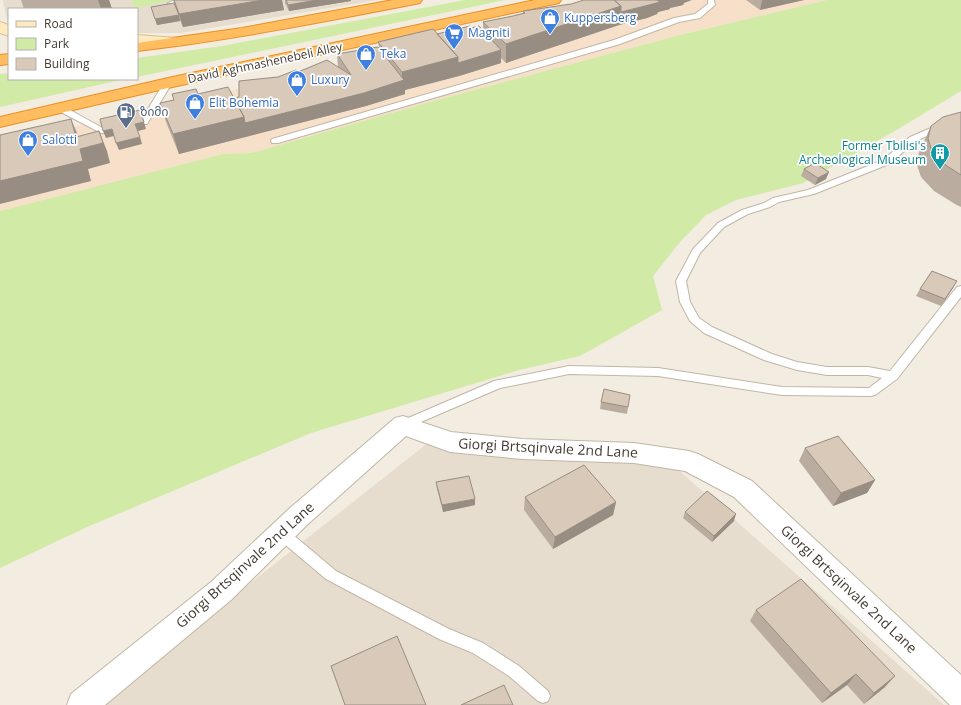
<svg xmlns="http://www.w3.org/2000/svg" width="961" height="705" viewBox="0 0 961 705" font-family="'Open Sans','Noto Sans Georgian',sans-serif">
  <rect width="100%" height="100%" fill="#f2ece1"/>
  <path fill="#e7ddcf" d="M3,0H378L181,33H137V9H9V25H8Z
    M429,442L665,458L944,705H96Z"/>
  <path fill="#f7e0ca" d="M621,0H827L680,35L437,100L251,153L223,154L0,211V144Z"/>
  <path fill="#d1eaa6" d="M131,0H174L135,8Z
    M465,0H505L137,77V58L222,46Z
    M827,0H961V91L893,132L803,183L736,200L706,215L680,242L653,276L662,310L580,356L519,370L311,433L87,527L0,568V211L223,154L251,153L437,100L680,35Z
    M9,73V79H125L0,107V74Z"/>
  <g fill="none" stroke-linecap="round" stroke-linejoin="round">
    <g stroke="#c1b6a6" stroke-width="2">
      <path id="lane" d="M175,0H188L171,5L168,3Z
        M708,0H714L715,5L700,18L679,22L620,44L278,143H272L271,141L272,139L614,40L674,18L695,14L708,4Z
        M165,81H171L172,83L147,124H141L140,122Z
        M57,106H63L108,131L107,133H101L57,110Z
        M961,115V120L916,141L889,164L814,194L779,202L770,207L748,214L724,227L700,253L686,281L690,302L699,318L712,327L772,354L797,362L827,367H868L890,371L957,287L961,286V297L897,379L875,395L871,396L782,395L658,376L569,374L500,388L407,428L403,430L399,428L397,425L399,422L494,381L569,366L658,368L782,387L869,388L882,378L868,375H827L797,370L764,360L704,333L690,321L680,302L676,281L693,249L718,223L742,210L764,203L773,198L808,190L883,160L910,137Z
        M281,527L286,529L336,571L449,629L483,643L519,666L548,691L550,696L548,701L543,703L538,701L509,676L473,653L439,639L326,579L276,537L274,533L276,529Z"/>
    </g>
    <g stroke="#c1b6a6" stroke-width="2">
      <path id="street" d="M403,416L451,432L522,439L634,443L689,451L698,454L752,481L961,675V705H950L734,497L685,471L634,463L522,459L450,452L406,436L308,524L231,600L105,705H67L71,694L211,582L290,508L395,418Z"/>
    </g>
    <g stroke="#d9c08f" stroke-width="2">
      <path id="secondary" d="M0,22L9,25V36L0,33Z
        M137,35L177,38L182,39L184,42L182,45L177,46L137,43Z"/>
    </g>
    <g stroke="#e99025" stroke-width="2">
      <path id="highway" d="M393,0H422L420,3L415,4C323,22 230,40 137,51V43L242,28Z
        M535,0H561L559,3L554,4L168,88L0,127V117L168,78Z
        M9,54V64L0,65V55Z"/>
    </g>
    <use href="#lane" fill="#fff" fill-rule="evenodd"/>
    <use href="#street" fill="#fff" fill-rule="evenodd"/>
    <use href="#secondary" fill="#ffeabf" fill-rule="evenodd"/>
    <use href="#highway" fill="#ffbd60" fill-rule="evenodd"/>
  </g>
  <path fill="#baad9f" d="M21,0H109L112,9H24Z
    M173,0H282L284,10L183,27L180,20V21L157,25L151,7L174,3Z
    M285,0H351V1L289,11L285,3Z
    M746,0H804L760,10Z
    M684,3L683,5L670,8V9L658,12L657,14L647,18L619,25L506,63L501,58V63L459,76L405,90V94L366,106L179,154L166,122L160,103L174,100L172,94H198L234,98L239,97L278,77L298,72L338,67L337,54L379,47L378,42L437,34L471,28L483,31V22L513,16L523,13V11Z
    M961,112V207L955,204L934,191L921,177L916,162L920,150L931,126Z
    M804,169L826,179L815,185L801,176Z
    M953,288L941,306L916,296L920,289Z
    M601,402L628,407L627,414L600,409Z
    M805,448L875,480L867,493L833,506L799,461Z
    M436,482L475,505L443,512L437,489Z
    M525,497L616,502L613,515L553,549L524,510Z
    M685,512L734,521L712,542L683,518Z
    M756,610L885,687L864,704L847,685L822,703L750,621Z
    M331,666L426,705H345Z"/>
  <path fill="#978d82" d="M98,0H109L112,9H101Z
    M235,0H282L284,10L183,27L179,14Z
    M317,0H351V1L289,11L288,5Z
    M657,0H692L684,3L683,5L670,8V9L658,12L657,14L647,18L619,25L621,12Z
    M762,0H804L760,10Z
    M621,6L619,25L506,63V44Z
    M179,15L180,21L157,25L155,19Z
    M501,50V63L459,76L458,63Z
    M458,57L459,76L405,90V94L366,106L179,154L173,134L244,117L402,81V72Z
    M71,119L79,138L99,131L107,151L110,163L88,169L91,181L0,204V181L76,137Z
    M144,122L146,129L138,131L135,124Z
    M112,129L114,136L106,138L103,131Z
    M140,137L142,144L119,150L116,143Z
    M829,172L826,179L815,185L818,178Z
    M957,281L953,288L941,306L945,299Z
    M875,480L867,493L833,506L841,493Z
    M475,499V505L443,512L442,505Z
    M616,502L613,515L553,549L555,537Z
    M736,514L734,521L712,542L714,536Z
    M856,674L847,685L822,703L831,693Z
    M895,676L885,687L864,704L874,693Z"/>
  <path fill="#d8c9b9" stroke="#978d82" d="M174,0H263L179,14Z
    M286,0H317L288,5Z
    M584,0H614L621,6L506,44L483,22L513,16L525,13L523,11L571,4Z
    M614,0H657L660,2L649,5L621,12V6Z
    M174,3L179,15L155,19L151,7Z
    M470,26L471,28L479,26L501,50L458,63V57L437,34Z
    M433,29L458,57L402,72L378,42Z
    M378,47L404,80L364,93L245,123L244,117L234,98L239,97V81L278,77L296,70L298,72L327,60L351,75L337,54Z
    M228,87L244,117L173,134L160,103L174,100L172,94L196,89L198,94Z
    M140,110L144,122L135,124L140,137L116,143L112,129L103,131L100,119Z
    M961,112V175L947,166L932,152L928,138L931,126L943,117Z
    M71,119L76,137L99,131L103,143L80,149L83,161L0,181V135Z
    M815,163L829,172L818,178L804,169Z
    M932,271L957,281L945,299L920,289Z
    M604,389L630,395L628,407L601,402Z
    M838,436L875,480L841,493L805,448Z
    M584,465L616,502L555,537L525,497Z
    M469,476L475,499L442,505L436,482Z
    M707,491L736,514L714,536L685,512Z
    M801,579L895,676L874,693L856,674L831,693L756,610Z
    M397,636L426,705H345L331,666Z
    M504,685L513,705H461Z"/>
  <defs>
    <g id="shop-pin" transform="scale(1)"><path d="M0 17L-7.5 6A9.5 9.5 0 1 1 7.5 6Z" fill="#3f7fe0" stroke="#fff"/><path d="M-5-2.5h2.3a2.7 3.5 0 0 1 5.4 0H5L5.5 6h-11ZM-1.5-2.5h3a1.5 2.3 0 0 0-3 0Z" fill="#fff"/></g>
    <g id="supermarket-pin" transform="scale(1)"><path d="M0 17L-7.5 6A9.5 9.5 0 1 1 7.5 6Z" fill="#3f7fe0" stroke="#fff"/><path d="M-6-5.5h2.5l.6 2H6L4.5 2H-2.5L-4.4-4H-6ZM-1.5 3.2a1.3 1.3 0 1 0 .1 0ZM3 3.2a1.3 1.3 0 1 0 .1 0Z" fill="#fff"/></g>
    <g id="fuel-pin" transform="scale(1)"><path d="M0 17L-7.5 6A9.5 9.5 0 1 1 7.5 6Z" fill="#5c6f8a" stroke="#fff"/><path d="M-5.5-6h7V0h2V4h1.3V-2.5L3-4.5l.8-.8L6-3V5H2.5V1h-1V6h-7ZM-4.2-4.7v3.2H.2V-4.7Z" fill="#fff"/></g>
    <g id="building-pin" transform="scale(1)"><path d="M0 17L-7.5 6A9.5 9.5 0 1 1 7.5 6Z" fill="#0f9aa8" stroke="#fff"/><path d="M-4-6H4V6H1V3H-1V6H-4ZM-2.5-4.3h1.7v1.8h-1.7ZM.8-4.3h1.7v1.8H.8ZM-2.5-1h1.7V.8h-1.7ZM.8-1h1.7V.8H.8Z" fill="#fff"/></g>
  </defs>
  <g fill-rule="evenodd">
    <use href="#shop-pin" x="550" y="18"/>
    <use href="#supermarket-pin" x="454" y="33"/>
    <use href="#shop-pin" x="366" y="54"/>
    <use href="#shop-pin" x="297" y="80"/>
    <use href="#shop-pin" x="195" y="103"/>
    <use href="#fuel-pin" x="126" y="112"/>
    <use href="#shop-pin" x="28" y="140"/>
    <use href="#building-pin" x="940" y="153"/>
  </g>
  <g text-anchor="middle" stroke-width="3.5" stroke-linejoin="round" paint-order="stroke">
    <g font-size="12" fill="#366cbe" stroke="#fff" text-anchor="start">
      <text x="564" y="22">Kuppersberg</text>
      <text x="468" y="37">Magniti</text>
      <text x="380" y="58">Teka</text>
      <text x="311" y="84">Luxury</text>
      <text x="209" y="107">Elit Bohemia</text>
      <text x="42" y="144">Salotti</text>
    </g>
    <g font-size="12" fill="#443b32" stroke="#fff">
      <text transform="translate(265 63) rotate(-12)" y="4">David Aghmashenebeli Alley</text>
    </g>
    <g font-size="12" fill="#4e5e75" stroke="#fff" text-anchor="start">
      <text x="140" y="116">ზიმი</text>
    </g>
    <g font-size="12" fill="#0d838f" stroke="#fff" text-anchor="end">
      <text x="926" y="150">Former Tbilisi's<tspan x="926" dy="14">Archeological Museum</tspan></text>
    </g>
    <g font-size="14" fill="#443b32" stroke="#fff">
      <text transform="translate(548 448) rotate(3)" y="5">Giorgi Brtsqinvale 2nd Lane</text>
      <text transform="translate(245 565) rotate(-42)" y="5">Giorgi Brtsqinvale 2nd Lane</text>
      <text transform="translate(849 589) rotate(43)" y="5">Giorgi Brtsqinvale 2nd Lane</text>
    </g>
  </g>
  <rect x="8" y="8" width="130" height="72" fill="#ffffff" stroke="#b4b1ad"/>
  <rect x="16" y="21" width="20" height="6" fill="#ffeabf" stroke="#b4b1ad"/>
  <text x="44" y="28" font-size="12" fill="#443b32">Road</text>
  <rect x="16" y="38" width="20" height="12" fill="#d1eaa6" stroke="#b4b1ad"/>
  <text x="44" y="48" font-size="12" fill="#443b32">Park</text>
  <rect x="16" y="58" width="20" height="12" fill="#d8c9b9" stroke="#b4b1ad"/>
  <text x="44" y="68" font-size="12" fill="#443b32">Building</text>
</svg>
